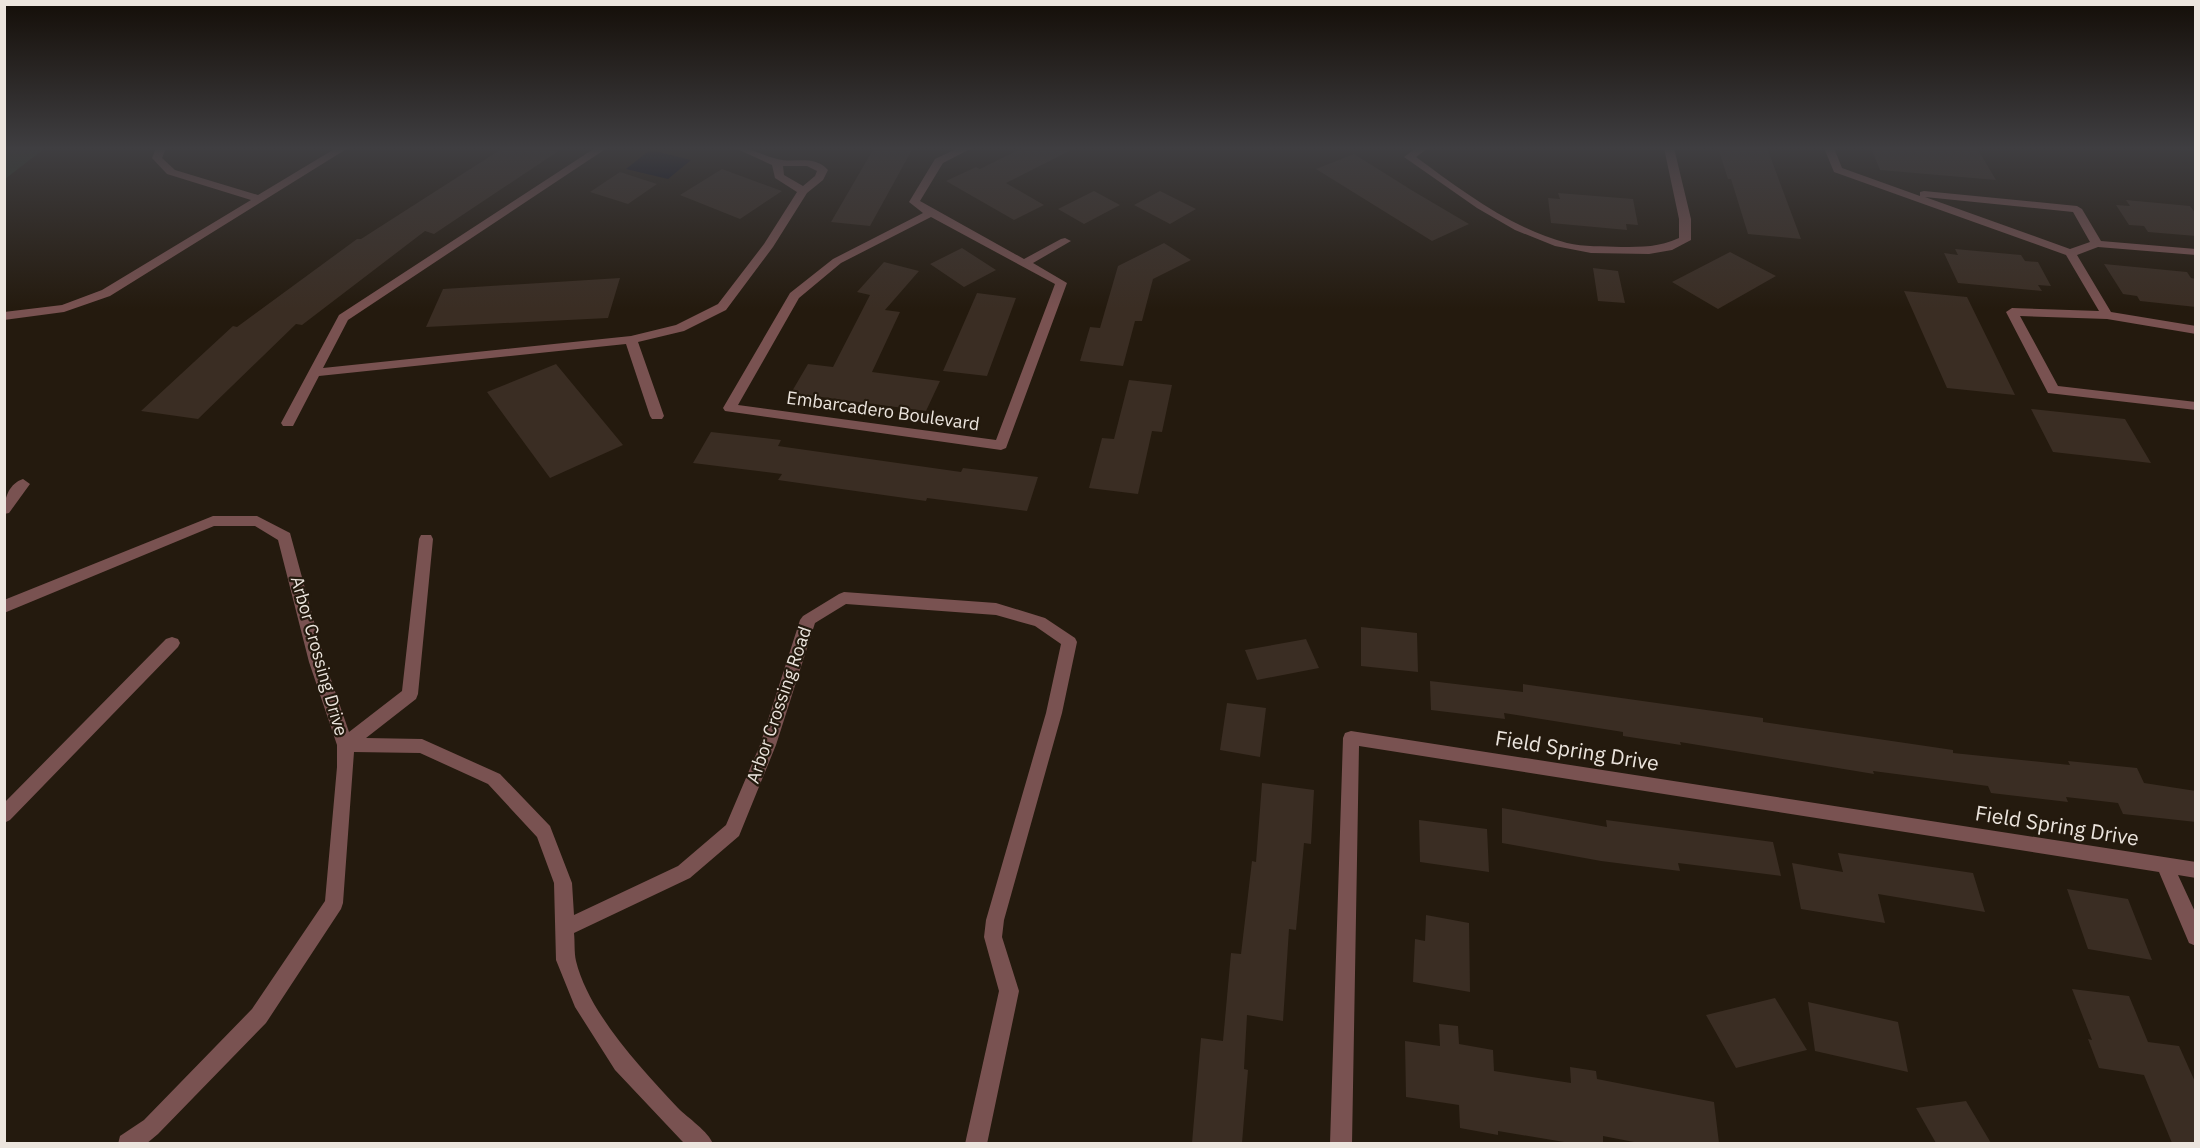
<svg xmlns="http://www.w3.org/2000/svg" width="2200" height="1148" viewBox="0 0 2200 1148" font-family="'IBM Plex Sans',sans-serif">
  <rect width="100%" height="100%" fill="#241a0e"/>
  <path fill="#293621" d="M5,148H45L5,179Z"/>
  <path fill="#000418" d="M650,150L691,160L668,179L626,169Z"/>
  <path fill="#3a2d23" d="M503,148H563L434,234L425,231L302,325L296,324L198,419L141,411L233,326L237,327L357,239H361Z
    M874,148H913L870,226L831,222Z
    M1022,148H1075L1006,183L1044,205L1014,220L946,181L976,167L980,169Z
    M1718,148H1767L1801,239L1748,234L1731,179H1728Z
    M1871,148H1977L1996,180L1880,170Z
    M1354,154L1413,191L1469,224L1432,241L1316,169Z
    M722,169L782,191L740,219L680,195Z
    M620,172L657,184L628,204L590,192Z
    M1094,191L1120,205L1084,224L1058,209Z
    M1160,191L1196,209L1170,224L1134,205Z
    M1558,193L1633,199L1638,225L1626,224L1627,230L1551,223L1548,198L1560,199Z
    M2126,200L2190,206L2196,214V236L2148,232L2144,226L2129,225L2116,205L2130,206Z
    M1164,243L1191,260L1153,279L1142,321H1135L1123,366L1080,361L1090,327L1100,328L1118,266Z
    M962,248L996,270L964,287L930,264Z
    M1955,249L2021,255L2025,261L2038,262L2051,286L2038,285L2042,291L1958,283L1944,253L1958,255Z
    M1730,252L1776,276L1718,309L1672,282Z
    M884,262L919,271L885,310L900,312L872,372L940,381L926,411L791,393L808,364L833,367L870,295L857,292Z
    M2104,264L2187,272L2191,278L2196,279V307L2140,301L2137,296L2123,294Z
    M1593,268L1618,271L1625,303L1598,301Z
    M620,278L608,318L426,327L443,289Z
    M1904,291L1967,297L2015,395L1947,388Z
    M977,293L1016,298L987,376L943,371Z
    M556,364L623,445L550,478L487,392Z
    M1129,380L1172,385L1162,432L1152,431L1138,494L1089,488L1102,438L1114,439Z
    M2031,409L2125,419L2151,463L2053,452Z
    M711,432L781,440L778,446L961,472L963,468L1038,477L1027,511L927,498L926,501L778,480L782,474L693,463Z
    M1361,627L1417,633L1418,672L1361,666Z
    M1306,639L1319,668L1257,680L1245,650Z
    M1430,681L1523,692V684L1763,718V722L1953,750V753L2070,765L2068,761L2137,768L2144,783L2196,791V822L2123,814L2118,803L2066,797L2068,802L1991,793L1988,786L1873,771L1874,774L1680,742L1681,745L1623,736V732L1504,713L1505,719L1431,710Z
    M1227,703L1266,708L1260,757L1220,750Z
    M1262,783L1314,790L1311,844L1304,843L1296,930L1289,929L1283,1021L1247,1015L1244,1069L1248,1070L1242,1143H1192L1201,1038L1223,1041L1231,953L1241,954L1252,861L1256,862Z
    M1502,808L1607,827L1606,820L1773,842L1781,876L1678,863L1680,871L1601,861L1502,843Z
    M1419,820L1487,829L1489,872L1420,862Z
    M1838,853L1973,873L1985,912L1878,894L1885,923L1801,909L1792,863L1843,872Z
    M2067,889L2128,899L2152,960L2088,949Z
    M1426,915L1469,923L1470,992L1413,982L1415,939L1425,941Z
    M2072,989L2129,996L2148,1042L2179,1046L2196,1084V1143H2172L2144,1075L2099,1068L2088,1039L2092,1040Z
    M1775,998L1807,1050L1736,1068L1706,1015Z
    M1808,1002L1898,1022L1908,1072L1815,1051Z
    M1439,1024L1458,1026L1459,1044L1493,1050L1494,1071L1571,1083L1570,1067L1596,1071L1597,1079L1714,1102L1719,1143H1639L1603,1136V1143H1570L1498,1131V1135L1460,1128L1459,1105L1406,1097L1405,1041L1440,1046Z
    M1966,1101L1991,1143H1936L1916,1108Z"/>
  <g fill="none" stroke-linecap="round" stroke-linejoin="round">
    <path fill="#795251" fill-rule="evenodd" d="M156,148H166L162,158L175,170L258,195L336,148H348L110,296L64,312L4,320V312L62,305L102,290L251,200L167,174L152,158Z
      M595,148H607L348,320L323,368L631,336L676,325L718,304L764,244L797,192L775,178L772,165L735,148C753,148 761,155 777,159C795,164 813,154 828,170L823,180L807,193L773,247L726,310L684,331L638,342L664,416L662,419H652L650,416L626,344L319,376L293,426H283L281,423L339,315ZM783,166H807L817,171L815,176L803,186L784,175Z
      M958,148H972L943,163L920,201L1024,259L1061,239L1065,238L1071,241L1033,263L1067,283L1006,448L1001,450L725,411L723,408L790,293L833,259L923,213L909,202L935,159ZM931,217L1055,284L996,440L738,405L799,298L841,263Z
      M1416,148H1428L1416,157C1461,190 1512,229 1567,243C1584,247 1603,246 1621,247C1643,247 1659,247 1679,238V219L1664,148H1674L1691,219V240L1672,250L1649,254L1591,253L1555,246L1515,230L1477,208L1404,157Z
      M1824,148H1834L1842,168L1920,196V192L1924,191L2077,206L2082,209L2101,241L2196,249V255L2098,247L2077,255L2111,312L2196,326V334L2107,319L2020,316L2058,386L2196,402V410L2048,393L2006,312L2012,308L2099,311L2066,255L1834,172ZM1925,197L2073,212L2090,242L2070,249Z
      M23,479L30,484L9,513L4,514C4,500 8,484 23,479Z
      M213,516H257L290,533L325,662L349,732L402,691L419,539L421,535H431L433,539L418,694L416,699L366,738L422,739L500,774L550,826L572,883L574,915L678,866L726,825L760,745L800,620L803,616L839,594L844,592L996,603L1045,618L1075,638L1077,642L1062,713L1004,920L1002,937L1019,991L987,1144H965L999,991L984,937L986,920L1046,713L1061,644L1035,626L996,615L846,604L815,623L776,745L739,836L690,878L574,933C575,942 574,952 576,961C589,1014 642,1069 678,1108C688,1118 709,1132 713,1144H685L681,1140L615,1070L575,1007L556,960L554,883L537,837L488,784L420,753L354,752L343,903L341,909L266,1023L158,1134L146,1144H118L120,1136L144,1120L252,1009L325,901L337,767V745L309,662L278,540L255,526H214L4,613V600Z
      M172,637L178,639L180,643L178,647L10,820L4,823V803L166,639Z
      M1351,731L2196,862V878L2178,875L2196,914V946L2189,943L2159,872L1359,746L1352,1144H1330L1343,738L1345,733Z"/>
  </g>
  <linearGradient id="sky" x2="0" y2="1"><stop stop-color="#140e08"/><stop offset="0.48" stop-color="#3f3e41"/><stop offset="1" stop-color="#3f3e41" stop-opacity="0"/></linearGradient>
  <rect width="2200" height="309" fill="url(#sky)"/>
  <g text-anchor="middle" stroke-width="4.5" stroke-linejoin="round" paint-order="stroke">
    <g font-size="18" fill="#ece5de" stroke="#241a0e">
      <text transform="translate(883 411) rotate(8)" y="6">Embarcadero Boulevard</text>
      <text transform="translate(319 656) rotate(74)" y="6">Arbor Crossing Drive</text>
      <text transform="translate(779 705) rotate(-71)" y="6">Arbor Crossing Road</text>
    </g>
    <g font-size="21" fill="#ece5de" stroke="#241a0e">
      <text transform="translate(1577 751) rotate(9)" y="7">Field Spring Drive</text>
      <text transform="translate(2057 826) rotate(9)" y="7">Field Spring Drive</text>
    </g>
  </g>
  <rect width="2200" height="1148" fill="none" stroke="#ece5de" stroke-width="12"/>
</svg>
